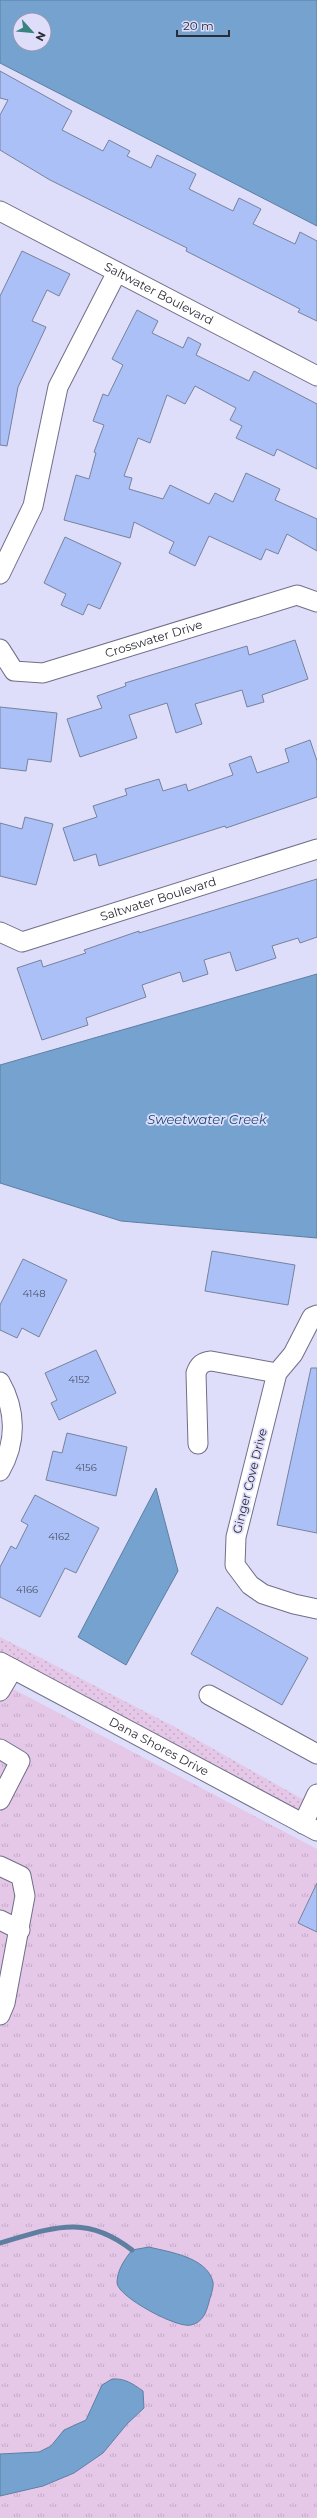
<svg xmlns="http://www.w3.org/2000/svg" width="317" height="2518" viewBox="0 0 317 2518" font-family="Montserrat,sans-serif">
  <defs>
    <pattern id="grass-tufts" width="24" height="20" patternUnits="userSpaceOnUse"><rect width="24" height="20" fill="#e5c7e8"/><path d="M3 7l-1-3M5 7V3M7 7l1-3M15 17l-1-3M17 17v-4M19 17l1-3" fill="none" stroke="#c5abc8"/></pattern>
    <pattern id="park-dots" width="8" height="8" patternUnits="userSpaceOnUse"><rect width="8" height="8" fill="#e5c7e8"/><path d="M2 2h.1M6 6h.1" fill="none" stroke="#c5abc8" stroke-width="1.8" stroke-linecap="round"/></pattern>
  </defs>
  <rect width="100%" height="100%" fill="#dedefb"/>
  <path fill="url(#grass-tufts)" d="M0,1682L317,1849V2518H0Z"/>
  <path fill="url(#park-dots)" d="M0,1637L173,1726L304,1800L298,1811L0,1652Z"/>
  <path fill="#75a2cf" stroke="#5f7fa1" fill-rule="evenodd" d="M0,0H317V226L0,63ZM20,20H44V44H20Z
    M317,974V1238L121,1221L0,1183V1065Z
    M156,1488L178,1571L126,1665L78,1637Z
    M149,2247C169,2252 207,2257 213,2282C214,2288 210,2297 209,2302C206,2313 203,2322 191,2325C178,2329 118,2297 117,2283C117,2270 125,2259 132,2250Z
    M112,2379C125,2378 133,2384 143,2391L144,2408L127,2424L103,2453L74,2473L43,2486L0,2496V2454L39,2452L51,2446L64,2430L86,2420L102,2385Z"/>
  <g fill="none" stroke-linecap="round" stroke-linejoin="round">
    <path stroke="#5f7fa1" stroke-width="5" d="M0,2243C52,2228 85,2213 132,2250"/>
  </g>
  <path fill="#aac0f7" stroke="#78829b" d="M0,71L72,111L62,130L103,151L109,140L130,151L127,156L151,168L157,155L196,174L189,189L233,211L239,198L261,209L253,224L295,244L300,232L317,241V321L298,312L300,309L186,251L187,248L50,180L0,150V115L8,100L0,98Z
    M22,251L70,274L59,296L47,290L32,321L46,327L18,387L7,446L0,445V296Z
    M137,310L158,321L152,333L183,348L188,337L201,344L196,355L249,381L254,371L317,404V469L277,449L274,456L236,438L242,426L230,420L236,408L195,386L185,404L167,395L150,443L138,438L124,476L132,478L129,489L163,499L170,485L209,504L215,493L233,502L246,473L280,489L275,500L317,519V551L287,534L278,554L266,549L261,560L209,536L195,566L169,553L174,542L134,522L130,538L64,520L76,475L89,479L96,453L94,452L104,425L93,421L103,394L108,396L123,365L112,359Z
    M65,537L121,563L100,609L88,604L83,615L61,605L66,594L44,583Z
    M295,640L308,679L262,695L264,702L247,707L242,690L195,704L202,724L176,733L167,703L129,715L137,738L80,757L67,719L102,708L97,696L126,686L125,683L247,646L249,655Z
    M0,707L57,713L51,762L28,759L26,771L0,768Z
    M310,740L317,761V797L226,828L225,826L99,866L96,854L74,861L63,828L97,817L93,806L127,795L125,789L159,779L163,791L186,784L188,791L233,775L229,764L251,756L257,773L289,762L285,749Z
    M25,817L53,824L36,885L0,876V823L22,829Z
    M317,879V937L300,943L298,938L272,946L276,958L236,971L230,952L204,960L208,974L183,982L180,972L142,985L146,997L86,1018L88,1025L42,1040L17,968L41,960L43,967L86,953L84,950L139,931V933Z
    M212,1251L295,1265L288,1305L205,1291Z
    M23,1259L67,1280L39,1337L22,1328L17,1338L0,1330V1305Z
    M96,1350L116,1393L59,1420L51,1403L57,1400L45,1373Z
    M311,1368H317V1533L277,1525Z
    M67,1433L127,1447L116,1496L46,1480L53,1451L62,1453Z
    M35,1495L99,1528L76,1573L65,1568L40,1617L0,1597V1567L11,1546L16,1549L28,1525L21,1521Z
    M217,1607L308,1658L282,1705L191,1654Z
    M317,1883V1932L298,1923Z"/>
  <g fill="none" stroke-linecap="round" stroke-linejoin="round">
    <g stroke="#706f89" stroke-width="21">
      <g id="minor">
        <path id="s1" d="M0,211L317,376"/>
        <path d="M0,574L33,506L58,387L117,272"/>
        <path id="s2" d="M0,649L14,671L43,673L297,595L317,602"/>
        <path id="s3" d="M0,932L22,942L317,849"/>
        <path d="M317,1315L312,1317L293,1354L277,1373L236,1537L235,1565L250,1585L263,1594L294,1604L317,1609"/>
        <path d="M0,1382C16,1410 17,1442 0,1471"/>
        <path d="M198,1444L196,1373C199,1365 202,1362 211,1361L277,1373"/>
        <path id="s4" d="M0,1662L317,1831"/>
        <path d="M0,1691L13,1669"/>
        <path d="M209,1695L317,1754"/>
        <path d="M0,1749L20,1761L0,1800"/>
        <path d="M303,1824L317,1794"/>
        <path d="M0,1866L21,1876L25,1896L5,2003L0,2015"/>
        <path d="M0,1920L20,1930"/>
      </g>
    </g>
    <use href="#minor" stroke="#fff" stroke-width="19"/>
  </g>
  <g text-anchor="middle" stroke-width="3.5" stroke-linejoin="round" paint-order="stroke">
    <g font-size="10" fill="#4c5167">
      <text x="34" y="1297">4148</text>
      <text x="79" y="1383">4152</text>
      <text x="86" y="1471">4156</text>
      <text x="59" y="1540">4162</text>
      <text x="27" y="1593">4166</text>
    </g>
    <g font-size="12" fill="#2c2c37" stroke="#dedefb">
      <text dy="4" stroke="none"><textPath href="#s1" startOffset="179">Saltwater Boulevard</textPath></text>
      <text dy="4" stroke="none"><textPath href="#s2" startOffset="171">Crosswater Drive</textPath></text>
      <text dy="4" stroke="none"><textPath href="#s3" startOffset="167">Saltwater Boulevard</textPath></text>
      <text transform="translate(250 1481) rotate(-76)" y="4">Ginger Cove Drive</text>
      <text dy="4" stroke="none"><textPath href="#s4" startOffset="180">Dana Shores Drive</textPath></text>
    </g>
    <g font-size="13" font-style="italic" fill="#164872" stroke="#dedefb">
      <text x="207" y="1124">Sweetwater Creek</text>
    </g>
  </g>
  <g transform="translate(32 32) rotate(117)"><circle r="19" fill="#dedefb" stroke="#9797ad"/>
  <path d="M0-3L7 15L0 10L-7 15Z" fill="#3a8280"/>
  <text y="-6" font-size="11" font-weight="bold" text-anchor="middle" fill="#2c2c37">N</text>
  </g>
  <path d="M177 30v6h52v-6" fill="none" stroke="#2c2c37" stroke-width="2"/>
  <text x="183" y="30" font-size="12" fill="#2c2c37" stroke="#dedefb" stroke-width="3" paint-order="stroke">20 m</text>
</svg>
